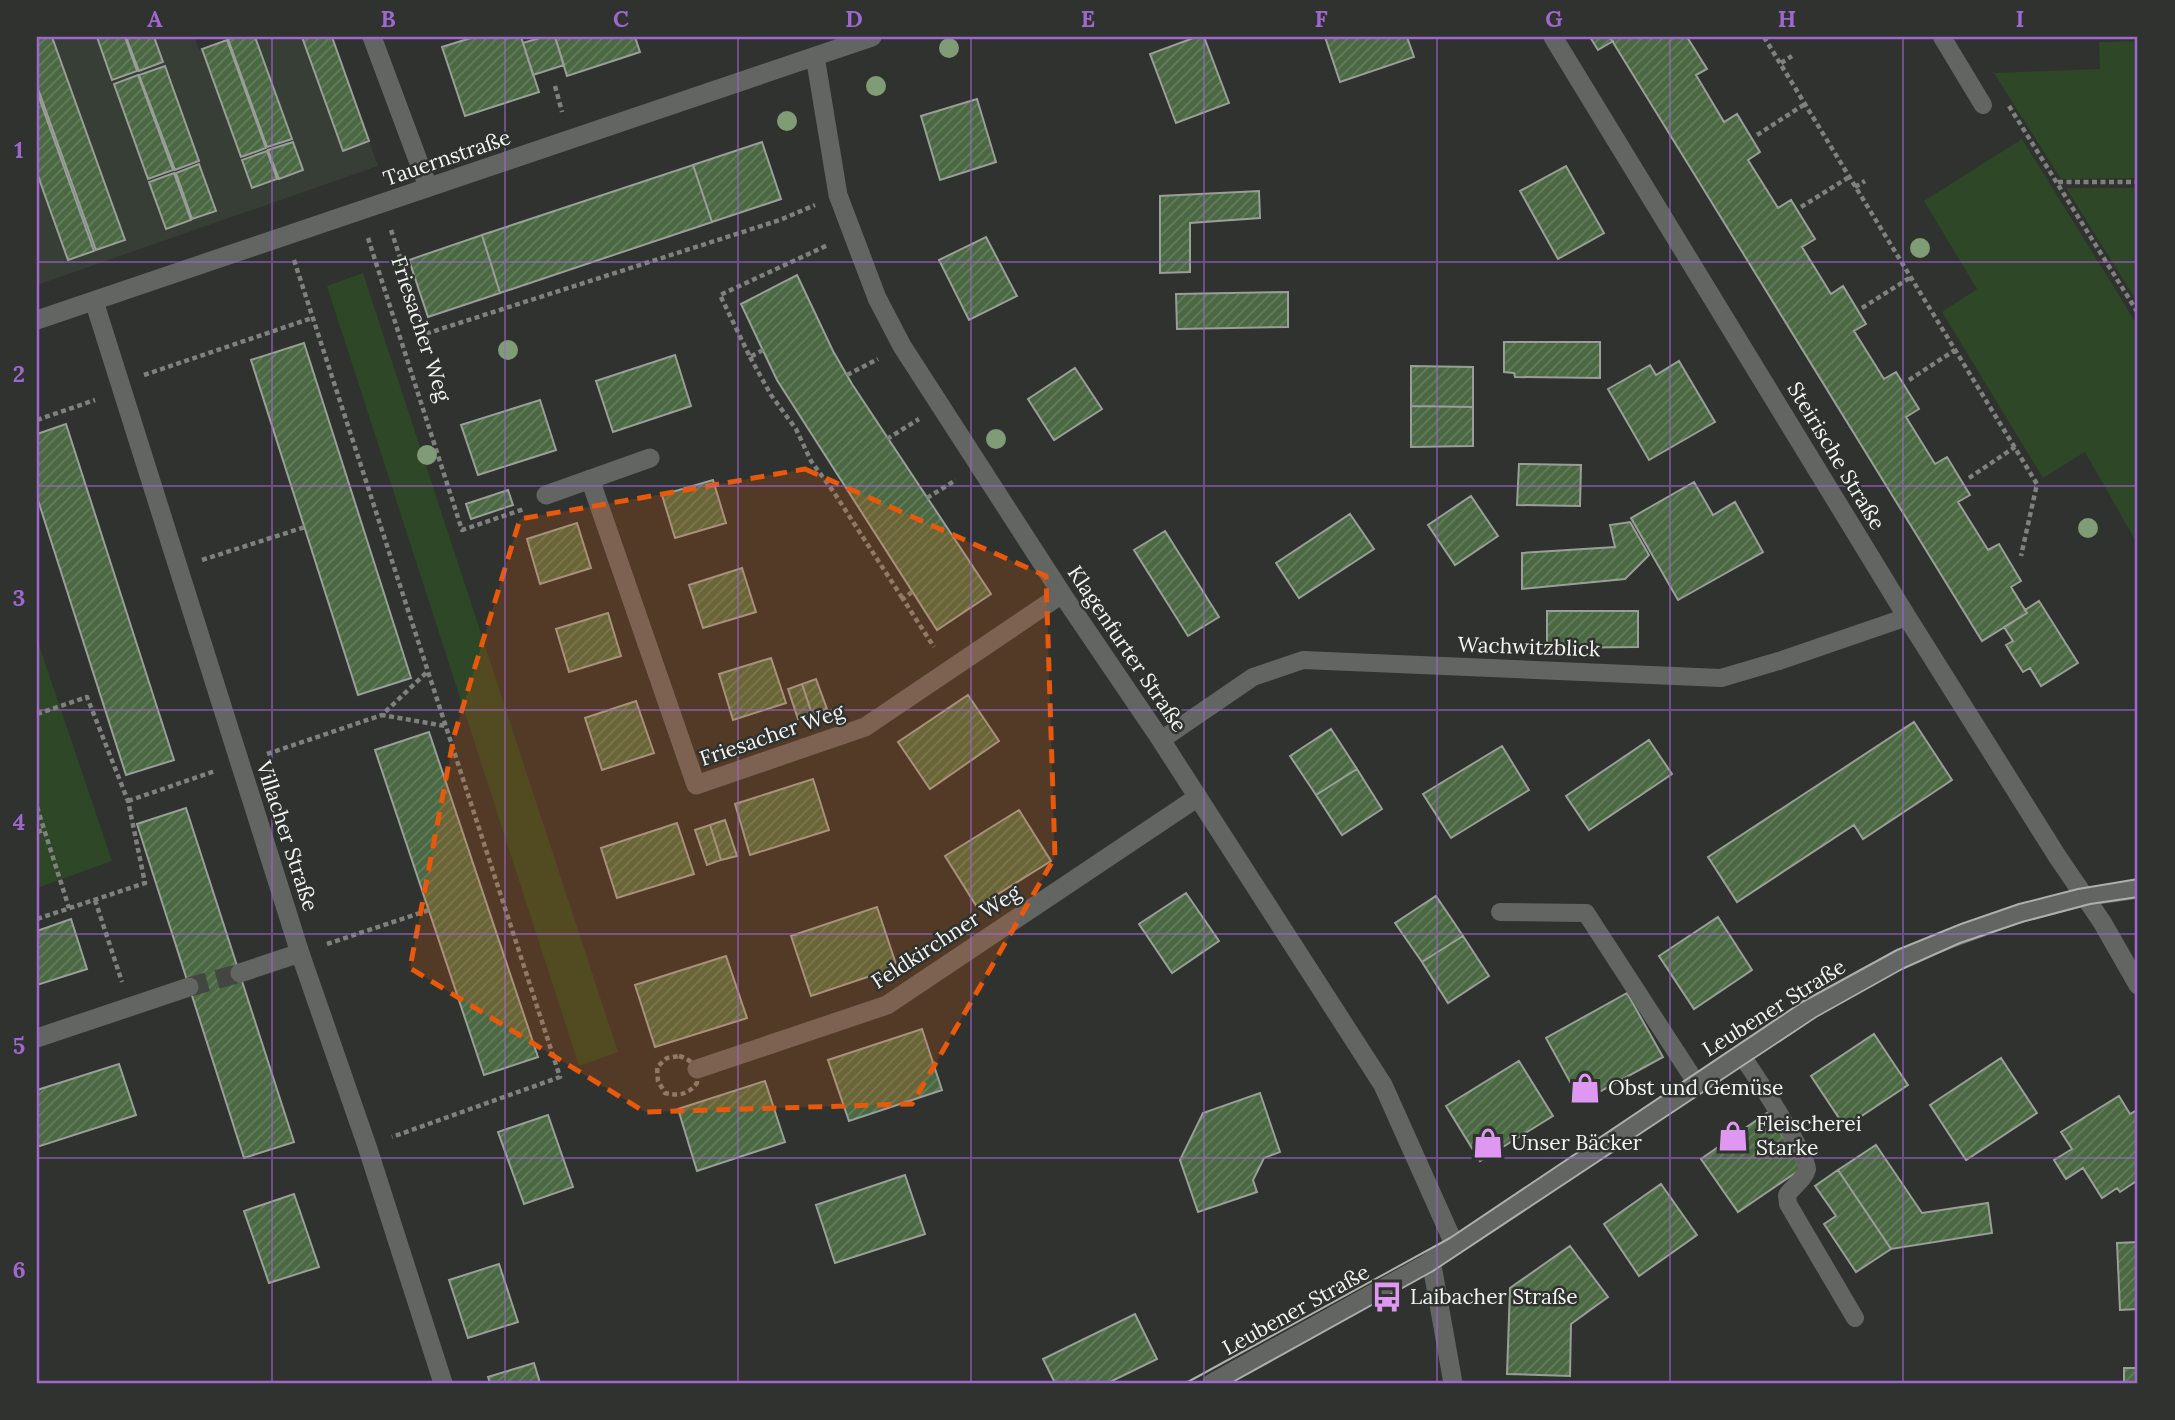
<svg xmlns="http://www.w3.org/2000/svg" width="2175" height="1420" viewBox="0 0 2175 1420" font-family="Lora,serif">
  <defs>
    <pattern id="building-hatch" width="6" height="6" patternUnits="userSpaceOnUse" patternTransform="scale(1.75)"><rect width="6" height="6" fill="#4a6842"/><path d="M-1 1l2-2M0 6l6-6M5 7l2-2" fill="none" stroke="#657e5e"/></pattern>
  </defs>
  <rect width="100%" height="100%" fill="#2f322e"/>
  <path fill="#373e35" d="M37,37H194L199,50L234,37H332L378,166L37,285Z"/>
  <path fill="#2d4727" d="M2138,41V178L2061,179L1994,73L2100,69L2099,42Z
    M2022,139L2138,326V545L2085,452L2043,478L1942,312L1977,289L1924,201Z
    M2066,188H2138V303Z
    M363,273L618,1052L579,1066L327,286Z
    M37,639L112,861L37,888Z"/>
  <path fill="url(#building-hatch)" stroke="#999e98" stroke-width="2" d="M37,37H52L125,240L96,250L37,86Z
    M97,37H125L137,71L112,80Z
    M126,37H154L163,62L139,71Z
    M235,37H255L292,139L267,147L228,39Z
    M302,37H332L369,141L343,151Z
    M474,37H521L539,92L465,116L442,47Z
    M543,37H555L564,65L533,75L523,43Z
    M555,37H635L640,52L567,76Z
    M1196,37H1204L1229,103L1176,123L1150,54Z
    M1325,37H1407L1414,57L1340,82Z
    M1590,37H1616L1611,39L1613,41L1598,50Z
    M1616,37H1687L1707,69L1696,75L1724,122L1737,114L1760,152L1748,160L1778,208L1791,200L1815,239L1802,247L1831,294L1843,286L1866,324L1854,331L1884,379L1896,372L1919,409L1906,417L1935,464L1947,457L1970,495L1958,502L1988,550L1999,544L2021,581L2011,587L2027,613L1982,641L1611,39Z
    M227,40L266,148L241,157L202,49Z
    M165,66L199,161L175,170L139,75Z
    M138,75L173,170L148,179L114,84Z
    M37,92L94,251L68,260L37,173Z
    M977,99L996,162L940,180L921,116Z
    M293,142L303,170L279,179L268,150Z
    M762,142L781,199L712,222L693,165Z
    M267,151L277,179L252,188L242,160Z
    M199,164L216,211L192,219L176,173Z
    M693,165L712,222L500,293L482,235Z
    M1566,166L1604,233L1558,259L1520,191Z
    M174,173L191,220L166,229L149,182Z
    M1259,191L1260,218L1190,223V272L1160,273V196Z
    M482,235L500,293L428,317L409,260Z
    M986,237L1017,296L969,320L939,260Z
    M797,275L833,351L852,384L991,594L937,630L777,380L741,304Z
    M1288,292V327L1177,329L1176,294Z
    M1504,342H1600V378L1515,377L1514,373L1504,372Z
    M304,343L411,678L358,695L251,360Z
    M675,355L691,406L613,432L596,381Z
    M1679,361L1715,422L1649,460L1608,389L1650,365L1656,375Z
    M1411,366L1473,367V407L1411,406Z
    M1075,368L1102,409L1054,440L1028,399Z
    M540,400L556,450L478,475L461,425Z
    M1411,406L1473,407V446L1411,447Z
    M66,424L174,760L126,775L37,497V434Z
    M1519,464L1581,465L1580,506L1517,505Z
    M713,480L726,523L675,538L662,495Z
    M1694,482L1713,515L1735,502L1763,552L1678,600L1631,518Z
    M508,490L513,505L471,519L466,504Z
    M1471,496L1498,536L1455,565L1428,525Z
    M1350,514L1374,549L1299,598L1276,563Z
    M1630,522L1649,555L1625,579L1522,589V553L1615,547L1610,525Z
    M577,523L591,568L540,584L527,539Z
    M1165,531L1219,617L1188,636L1134,550Z
    M742,568L756,612L703,628L689,585Z
    M2039,601L2078,663L2041,686L2030,668L2023,672L2012,655L2006,645L2013,641L2004,627L2027,613L2025,610Z
    M1547,611H1638V647L1547,648Z
    M608,613L621,656L569,672L556,629Z
    M771,658L786,703L733,720L719,674Z
    M816,679L827,709L812,714L802,684Z
    M802,684L812,714L798,719L788,689Z
    M968,695L999,741L930,789L898,742Z
    M636,701L654,753L602,770L585,718Z
    M1914,722L1952,780L1863,839L1854,825L1737,902L1708,857Z
    M1331,729L1357,769L1316,795L1290,756Z
    M429,732L538,1057L484,1075L375,750Z
    M1649,740L1672,774L1589,830L1566,796Z
    M1502,746L1529,790L1451,838L1423,794Z
    M1357,769L1382,809L1342,835L1316,795Z
    M813,779L829,830L750,855L735,804Z
    M186,808L294,1142L244,1158L137,824Z
    M1019,810L1051,861L977,907L945,856Z
    M725,820L737,856L721,860L710,825Z
    M677,823L694,874L617,898L601,848Z
    M710,825L721,860L707,865L695,830Z
    M1186,893L1219,941L1172,973L1139,924Z
    M1436,896L1463,936L1422,962L1395,923Z
    M877,907L897,967L811,996L791,936Z
    M1718,917L1752,970L1694,1009L1659,956Z
    M71,919L87,969L37,985V931Z
    M1463,936L1489,976L1448,1003L1422,962Z
    M726,956L747,1018L655,1047L635,985Z
    M1627,993L1663,1057L1581,1102L1546,1038Z
    M922,1029L942,1090L849,1121L828,1060Z
    M1874,1034L1908,1085L1845,1127L1811,1076Z
    M2001,1058L2037,1113L1966,1160L1930,1105Z
    M1519,1061L1553,1116L1480,1161L1446,1106Z
    M119,1064L136,1115L37,1147V1090Z
    M765,1081L785,1142L697,1171L678,1109Z
    M1260,1093L1280,1152L1264,1158L1253,1180L1257,1192L1198,1212L1180,1160L1203,1113Z
    M2119,1096L2130,1114L2137,1110L2138,1113V1180L2120,1192L2117,1188L2102,1198L2083,1168L2066,1179L2054,1160L2072,1149L2061,1132Z
    M1767,1113L1804,1167L1738,1212L1701,1159Z
    M548,1115L573,1187L524,1204L498,1132Z
    M1876,1145L1922,1213L1988,1203L1992,1233L1891,1249L1838,1170Z
    M1838,1170L1891,1249L1856,1272L1824,1224L1836,1216L1815,1186Z
    M905,1175L925,1234L835,1263L816,1205Z
    M1661,1184L1697,1235L1639,1276L1604,1224Z
    M294,1194L319,1267L269,1283L244,1211Z
    M2138,1242V1309L2120,1310L2117,1243Z
    M1570,1246L1608,1297L1571,1324L1570,1376L1507,1374L1510,1288Z
    M499,1264L518,1322L468,1338L449,1280Z
    M1135,1314L1157,1359L1108,1383H1055L1043,1359Z
    M534,1363L540,1383H490L488,1377Z
    M2124,1368H2138V1383H2124Z"/>
  <g fill="none" stroke-linecap="round" stroke-linejoin="round">
    <path stroke="#434642" stroke-width="19" stroke-dasharray="19 10" stroke-linecap="butt" d="M189,987L240,973"/>
    <path stroke="#7e817d" stroke-width="4.5" stroke-dasharray="5 3.5" stroke-linecap="butt" d="M1764,37L2037,484L2021,556
      M1781,63L1792,56
      M555,86L562,112
      M2009,106L2138,313
      M1757,135L1805,104
      M2058,182H2138
      M1855,187L1865,181
      M1801,207L1849,177
      M391,230L425,334L780,220L815,205
      M368,238L462,530L524,509
      M294,260L560,1077L392,1137
      M1862,308L1911,277
      M763,350L750,357L720,295L828,245
      M750,357L771,395L796,429L811,461L833,491L903,599
      M144,375L312,318
      M847,375L878,359
      M1909,380L1955,350
      M37,420L95,400
      M887,439L919,419
      M1969,478L2015,447
      M927,498L956,480
      M202,560L305,527
      M912,592L903,599L934,647
      M426,673L382,715L445,726
      M37,714L87,697L128,801L145,883L37,919
      M267,754L382,715
      M128,801L215,771
      M37,807L69,908
      M37,832L44,830
      M95,900L122,982
      M327,944L429,910
      M679,1056C694,1060 696,1068 697,1083C688,1095 679,1096 665,1093L658,1081L657,1067L667,1058Z"/>
    <path stroke="#636563" stroke-width="18" d="M1942,37L1983,105
      M1161,740L1253,677L1303,660L1721,678L1779,661L1907,617
      M1500,912L1586,913L1697,1084
      M1741,1055C1752,1070 1808,1155 1807,1169C1805,1179 1793,1186 1787,1195L1788,1204L1855,1318"/>
    <path stroke="#636563" stroke-width="19" d="M372,37L428,187
      M1553,37L1907,617L2057,856L2102,922L2138,985
      M815,56L838,195L877,298L902,346L1062,594L1161,740L1383,1085L1455,1246
      M94,301L300,953L367,1146L443,1383
      M37,320L872,37
      M590,479L696,785L865,727L1062,594
      M546,495L650,458
      M240,973L300,953
      M37,1038L189,987
      M697,1069L887,1005L1198,797
      M1428,1263L1433,1271L1453,1383"/>
    <path stroke="#636563" stroke-width="19" d="M1212,1383L1428,1263L1807,1010L1897,960L1955,937L2018,914L2084,897L2138,889"/>
    <path stroke="#adafac" stroke-width="2" d="M1186,1383L1450,1238L1802,1002L1897,950L1961,924L2019,904L2078,889L2138,879
      M1231,1383L1433,1271L1816,1017L1902,969L1960,943L2022,922L2090,904L2138,897"/>
  </g>
  <g fill="#7f9c77">
    <circle cx="949" cy="48" r="10"/>
    <circle cx="876" cy="86" r="10"/>
    <circle cx="787" cy="121" r="10"/>
    <circle cx="1920" cy="248" r="10"/>
    <circle cx="508" cy="350" r="10"/>
    <circle cx="996" cy="439" r="10"/>
    <circle cx="427" cy="455" r="10"/>
    <circle cx="2088" cy="528" r="10"/>
  </g>
  <path fill="#e8590c" fill-opacity="0.2" stroke="#e8590c" stroke-width="5" stroke-dasharray="14 9" stroke-linejoin="round" d="M805,469L1046,576L1055,857L912,1104L645,1112L410,968L454,736L520,519Z"/>
  <path fill="none" stroke="#9f68ce" stroke-width="2" stroke-opacity="0.55" d="M272,37V1383M505,37V1383M738,37V1383M971,37V1383M1204,37V1383M1437,37V1383M1670,37V1383M1903,37V1383M37,262H2138M37,486H2138M37,710H2138M37,934H2138M37,1158H2138"/>
  <defs>
    <g id="shop-bare" transform="scale(2.415)"><path d="M-5-2.5h2.3a2.7 3.5 0 0 1 5.4 0H5L5.5 6h-11ZM-1.5-2.5h3a1.5 2.3 0 0 0-3 0Z" fill="#df98f1" stroke="#2f322e" stroke-width="2.5" paint-order="stroke"/></g>
    <g id="bus-bare" transform="scale(2.415)"><path d="M-5-6H5V4H4V6H2V4H-2V6H-4V4H-5ZM-3.5-4V0h7V-4ZM-3.5 1.2v1.5H-2V1.2ZM2 1.2v1.5H3.5V1.2Z" fill="#df98f1" stroke="#2f322e" stroke-width="2.5" paint-order="stroke"/></g>
  </defs>
  <g fill-rule="evenodd">
    <use href="#shop-bare" x="1585" y="1088"/>
    <use href="#shop-bare" x="1733" y="1136"/>
    <use href="#shop-bare" x="1488" y="1143"/>
    <use href="#bus-bare" x="1387" y="1297"/>
  </g>
  <g text-anchor="middle" stroke-width="5" stroke-linejoin="round" paint-order="stroke">
    <g font-size="21" fill="#f3f5f2" stroke="#2f322e">
      <text transform="translate(447 158) rotate(-19)" y="7">Tauernstraße</text>
      <text transform="translate(421 329) rotate(72)" y="7">Friesacher Weg</text>
      <text transform="translate(1836 456) rotate(59)" y="7">Steirische Straße</text>
      <text transform="translate(1529 647) rotate(2)" y="7">Wachwitzblick</text>
      <text transform="translate(1127 649) rotate(56)" y="7">Klagenfurter Straße</text>
      <text transform="translate(772 735) rotate(-19)" y="7">Friesacher Weg</text>
      <text transform="translate(287 836) rotate(72)" y="7">Villacher Straße</text>
      <text transform="translate(946 937) rotate(-33)" y="7">Feldkirchner Weg</text>
      <text transform="translate(1774 1008) rotate(-32)" y="7">Leubener Straße</text>
      <text transform="translate(1296 1310) rotate(-29)" y="7">Leubener Straße</text>
    </g>
    <g font-size="21" fill="#f3f5f2" stroke="#2f322e" text-anchor="start">
      <text x="1608" y="1095">Obst und Gemüse</text>
      <text x="1756" y="1131">Fleischerei<tspan x="1756" dy="24">Starke</tspan></text>
      <text x="1511" y="1150">Unser Bäcker</text>
      <text x="1410" y="1304">Laibacher Straße</text>
    </g>
  </g>
  <rect width="2175" height="1420" fill="none" stroke="#2f322e" stroke-width="77"/>
  <rect x="38" y="38" width="2098" height="1344" fill="none" stroke="#9f68ce" stroke-width="2.5"/>
  <g font-size="23" text-anchor="middle" font-weight="bold" fill="#9f68ce">
    <text x="155" y="27">A</text>
    <text x="388" y="27">B</text>
    <text x="621" y="27">C</text>
    <text x="854" y="27">D</text>
    <text x="1088" y="27">E</text>
    <text x="1321" y="27">F</text>
    <text x="1554" y="27">G</text>
    <text x="1787" y="27">H</text>
    <text x="2020" y="27">I</text>
    <text x="19" y="158">1</text>
    <text x="19" y="382">2</text>
    <text x="19" y="606">3</text>
    <text x="19" y="830">4</text>
    <text x="19" y="1054">5</text>
    <text x="19" y="1278">6</text>
  </g>
</svg>
